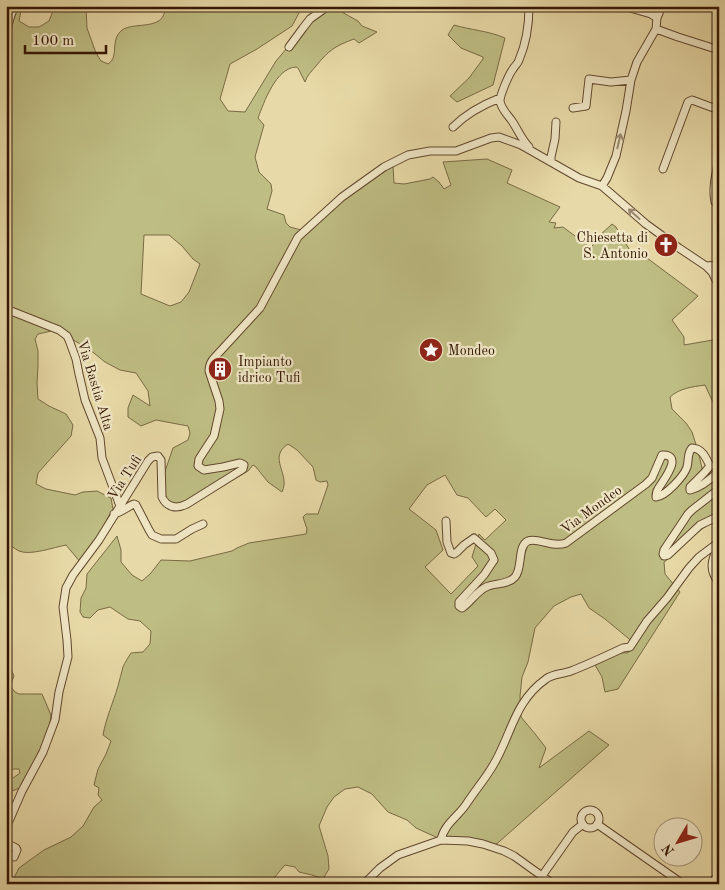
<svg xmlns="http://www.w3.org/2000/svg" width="725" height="890" viewBox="0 0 725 890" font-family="'Old Standard TT',serif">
  <rect width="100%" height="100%" fill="#e8daa8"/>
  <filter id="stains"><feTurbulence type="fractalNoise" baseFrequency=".004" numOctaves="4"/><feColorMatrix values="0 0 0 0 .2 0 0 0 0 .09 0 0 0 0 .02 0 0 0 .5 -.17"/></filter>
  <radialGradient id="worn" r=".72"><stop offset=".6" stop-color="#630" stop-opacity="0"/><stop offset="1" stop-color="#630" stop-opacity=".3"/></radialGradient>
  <path fill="#bebd83" stroke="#796a44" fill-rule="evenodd" d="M6,6H22L19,21L29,27H39L49,21L55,6H86L87,28L96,53L101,61L108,64C120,56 109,41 122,30C135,21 166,32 165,6H298L299,13L292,26L257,49L230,64L220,99L228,111L245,112L276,61L311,20L331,6L358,21L362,26L377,32L359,43L354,39C335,46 329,50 316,66C312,71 307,75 305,82L298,68L296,67C276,68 264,102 258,118L264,125L255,157L259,172L271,184L272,191L267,209L284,215L286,223L290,227L301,230L300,232L336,203L393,166L394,183L404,184L430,179L433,177L439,182L444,189L451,185L443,162L487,159L512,170L507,183L560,207L549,222L556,223L554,228L563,227L591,248L598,237L612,224L616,227L635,259L643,255L698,296L672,320L684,337V345L713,340L719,359V415L705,385C692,387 680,388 670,397L672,409L686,423L692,432L698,451L702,468L699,485L719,468V520C704,526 693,535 682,546C676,551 671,558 664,562L665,574L680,592L618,689L605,692L602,677L595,665C604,660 618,651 628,653L634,643L605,619L589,608L581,594L571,597L554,606L535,628L528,662L522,677L520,696L521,717L536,735L546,748L539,768L589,731L609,745L492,848L438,838L416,828L407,820L388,812L372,794L358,787L345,789L334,797L327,807L319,826L328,856L329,869L323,879L312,875L299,872L295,867L285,865C279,871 275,878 269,884H11L19,868L44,850L71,837L83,826L94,807L102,800L98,795L99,788L94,785L98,769L106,754L111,741L103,735C106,718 113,703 118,686C120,680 121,673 123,667C125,662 128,658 131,653L143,652L150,644L151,631L140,621L128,619L110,607L98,610L90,618L83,617L80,612L81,598L86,588L87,574L117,536L121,550V562L132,575L142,581L151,573L161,560L190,561L232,551L237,548L249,543L306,534L307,529L303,517L306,514H318L328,485L327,481L320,482L316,480L313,467L297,450L288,444C267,458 291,474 282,492L268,482L256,467L253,465L248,471L189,506C180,510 175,509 166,506L161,483L173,448L188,440L190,433L188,426L156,420L141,426L128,417V408L133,395L150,406L148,391L136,373L120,370L105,362L89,349L56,330L38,334L35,339L38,351V366L37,383L38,399L49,406L66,414L73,425L71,436L38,473L36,484L46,489L75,495L83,492L97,491L111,498L113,509L107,519L105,527L81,563L66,545C55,547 30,556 19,551C15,549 10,545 6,542V102L7,98L6,97ZM144,235H169L182,246L193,259L200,264L189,292L181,302L170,306L141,294ZM445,475L457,495L468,498L486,517L495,509L506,520L485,540L479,534L472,557L478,566L451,594L425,567L443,550L436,530L409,509L427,485Z
    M454,25C471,30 489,31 505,38L493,85L457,102L450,96L469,78L483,59V57L461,48L448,35Z
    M11,669L14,676L10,686L15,692L19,694H42L51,715L49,731L41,752L20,788L6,793V783L20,773L19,769H14L6,772V670Z"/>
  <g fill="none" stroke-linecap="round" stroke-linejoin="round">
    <g stroke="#61472d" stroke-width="9">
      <path id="minor" d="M623,6L651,14L657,18
        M656,29L678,37L719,50
        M6,45C8,41 7,37 7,32C8,24 11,14 15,6
        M289,47L303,28L310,19L328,6
        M573,108L586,106L589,79L611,82L631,80
        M453,127C467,113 482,105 500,98
        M529,147C522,140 518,130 512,121C508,115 501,109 500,101C500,95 509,74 513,69C515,65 518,64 519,60C526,44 529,24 529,6
        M551,162V157L555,139L556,122
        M663,169L688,102L692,100L719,110
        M602,186L607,178L616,156L626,111L631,80L637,62L656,29L657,18L662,6
        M715,202C712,188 716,173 719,160
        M706,266L712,272L719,286
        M6,309L59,330L67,336L69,340L76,359L79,374L85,400L100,438L102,458L120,506
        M719,489L692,510L688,514L664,550L663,554L664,556L668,555L700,525L719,516
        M114,514C122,512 127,507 134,504L136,505L149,530L152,535L161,539H176L192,529L203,524
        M446,521L447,542L451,553L454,554L457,552L464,545L474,538L491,553L494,560L484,575L459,602V606L462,608C471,602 476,592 486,587C494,583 508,585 515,577C523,568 517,546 528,541C538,537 552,548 566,543L646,484L652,478L662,455C685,454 662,482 658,489C656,492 656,494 656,497C666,496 684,476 687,467C689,460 687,453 692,448C702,448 706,458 710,466L704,473L690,487V490C702,487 711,479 719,471
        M719,543C713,558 707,568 719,583
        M581 819a9 9 0 1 1 18 0a9 9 0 1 1-18 0Z
        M597,824L683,884
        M6,828L22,791L43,752L55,720L59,692L68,657L67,640L63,607L66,588L73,575L99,540L148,461L152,457L158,456L161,460L162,497C167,508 177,509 187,504L243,469L244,465L240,463L223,467L204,470L198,466L199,459L214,436L220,409L219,401L209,371C209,365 211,361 215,357L260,308L298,237L342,197L384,167L408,155L430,151H456L491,138L499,137L521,145L579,178L602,186L646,224L679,248L706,266L719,265
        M441,840C444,824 459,816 467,803C476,789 487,777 495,762C512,732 515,701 546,679C552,674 563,674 571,671C589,664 606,656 623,648L630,647L647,621L667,598L689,568L699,557L719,542
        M6,843L16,848L17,850L14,857L6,855
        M542,876L573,832L583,824
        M364,884L380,868L398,855L441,840L468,841L483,844L504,851L514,856L553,884
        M712,884L719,873"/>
    </g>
    <use href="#minor" stroke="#f0e7c6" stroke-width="7"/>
  </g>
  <defs><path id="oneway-shaft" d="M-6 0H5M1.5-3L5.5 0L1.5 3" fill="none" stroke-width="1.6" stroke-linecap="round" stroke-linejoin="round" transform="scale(1.25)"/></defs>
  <g stroke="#9b896f">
    <use href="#oneway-shaft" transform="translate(619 141) rotate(-77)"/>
    <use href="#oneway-shaft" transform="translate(634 214) rotate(-138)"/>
  </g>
  <defs>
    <g id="church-disc" transform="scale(1.25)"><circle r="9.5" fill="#8f2418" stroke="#f0e7c6"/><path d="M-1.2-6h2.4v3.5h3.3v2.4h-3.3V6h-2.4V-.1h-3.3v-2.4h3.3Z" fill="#fff"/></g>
    <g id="sight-disc" transform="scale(1.25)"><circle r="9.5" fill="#8f2418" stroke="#f0e7c6"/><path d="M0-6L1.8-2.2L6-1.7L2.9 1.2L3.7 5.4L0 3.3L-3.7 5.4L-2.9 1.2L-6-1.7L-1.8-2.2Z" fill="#fff"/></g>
    <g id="building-disc" transform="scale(1.25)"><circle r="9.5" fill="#8f2418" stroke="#f0e7c6"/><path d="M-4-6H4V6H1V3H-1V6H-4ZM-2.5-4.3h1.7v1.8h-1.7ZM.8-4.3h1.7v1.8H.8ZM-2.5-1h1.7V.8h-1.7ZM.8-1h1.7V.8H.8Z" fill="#fff"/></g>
  </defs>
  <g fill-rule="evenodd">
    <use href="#church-disc" x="666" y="245"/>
    <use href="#sight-disc" x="431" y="350"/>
    <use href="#building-disc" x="220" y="369"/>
  </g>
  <g text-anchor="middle" stroke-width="4.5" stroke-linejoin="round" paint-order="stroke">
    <g font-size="14" fill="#341604" stroke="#f0e7c6" text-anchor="start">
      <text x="648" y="242" text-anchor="end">Chiesetta di<tspan x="648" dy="16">S. Antonio</tspan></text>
      <text x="448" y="355">Mondeo</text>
      <text x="238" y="366">Impianto<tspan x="238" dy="16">idrico Tufi</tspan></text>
    </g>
    <g font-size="14" fill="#341604" stroke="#f0e7c6">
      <text transform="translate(96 385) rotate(73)" y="5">Via Bastia Alta</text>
      <text transform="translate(124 477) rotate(-57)" y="5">Via Tufi</text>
      <text transform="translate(591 509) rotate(-36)" y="5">Via Mondeo</text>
    </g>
  </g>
  <rect width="725" height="890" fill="none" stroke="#e8daa8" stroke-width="25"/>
  <rect x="8" y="8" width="710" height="875" fill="none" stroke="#341604" stroke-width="2.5"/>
  <rect x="12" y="12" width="700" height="865" fill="none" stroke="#341604"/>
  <g transform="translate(678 842) rotate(232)"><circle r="24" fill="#f0e7c6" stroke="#a59378"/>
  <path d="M0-4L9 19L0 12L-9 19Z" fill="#8f2418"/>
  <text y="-8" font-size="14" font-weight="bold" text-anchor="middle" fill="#341604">N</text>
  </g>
  <path d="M25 45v8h81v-8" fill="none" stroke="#341604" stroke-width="2.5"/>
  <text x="32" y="45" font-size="15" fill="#341604" stroke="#f0e7c6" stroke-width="4" paint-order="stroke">100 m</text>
  <rect width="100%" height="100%" filter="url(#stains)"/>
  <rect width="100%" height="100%" fill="url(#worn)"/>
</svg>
